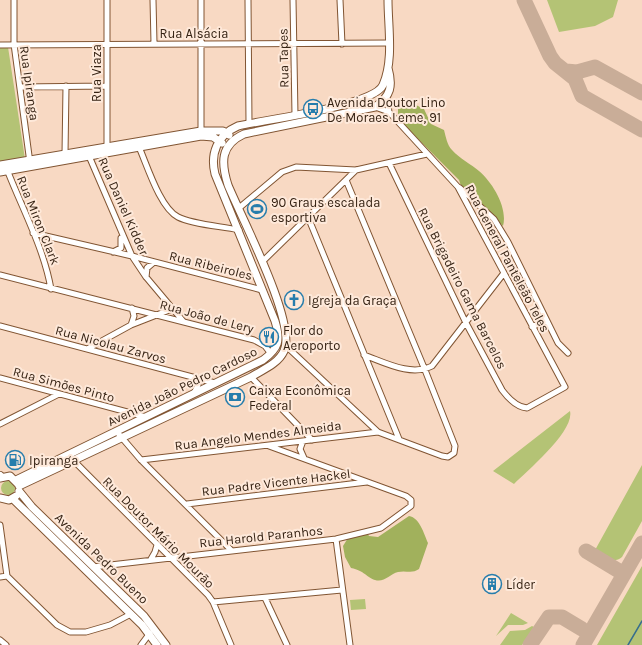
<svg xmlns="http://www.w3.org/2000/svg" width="642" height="645" viewBox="0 0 642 645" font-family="Karla,sans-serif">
  <rect width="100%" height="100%" fill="#f8d9c3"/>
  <path fill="#b4c375" d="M547,0H618L613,17L595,26L559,32Z
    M8,47L25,159L0,163V48Z
    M570,411C575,431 527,471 514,484L493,471Z
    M642,465V521L622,557C613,565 603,556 594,552Z
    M1 488a7 7 0 1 1 14 0a7 7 0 1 1-14 0Z
    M642,566V645H597Z
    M365,599L366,609L351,610L350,600Z
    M511,613L528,623L523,625H508L496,636Z
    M532,626L534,627L522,645H500L510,631L525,630Z"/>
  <path fill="#a1b15c" d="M410,102L424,109L431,124L444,130C446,137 447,145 452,150C460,159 471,164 479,171C493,183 508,208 503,226L461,186L459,180L398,119V107L401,103Z
    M409,516C420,518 424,534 428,543L419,569C412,574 406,570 398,572C390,574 384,583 375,580C366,577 365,571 351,568L345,557L343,546L348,538L366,531L369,536L378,537Z"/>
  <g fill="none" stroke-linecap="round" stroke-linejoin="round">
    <path stroke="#376e8d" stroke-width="1.5" d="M628,645L642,621"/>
    <path stroke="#c9ad98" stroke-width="15" d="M524,0L550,56L555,63L575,79L582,96L642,130
      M566,71L577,72L595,67L642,93
      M586,551L624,574
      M530,645L549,617H562L582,629
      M583,645L642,543"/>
    <g stroke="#815533" stroke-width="7">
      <path id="street" d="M14,0V44L30,163
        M153,0L154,43
        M248,0L249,123
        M293,0L295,115
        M340,0L342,44
        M0,45L389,43
        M20,87L107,86
        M387,98L389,112
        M375,107L389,112L458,187L565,387L527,408C516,407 508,398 502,390L466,323L389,163
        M201,133V0
        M107,145V0
        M139,147C147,165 160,208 178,217C194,225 221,226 239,230
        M65,154L66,86
        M89,156L132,256L146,277L183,321
        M8,172C23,210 44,249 51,289
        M460,188L494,219L508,242L558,343L568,353
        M239,208L282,172L296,167L356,170L427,154
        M308,217L399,439
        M33,233L132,256L262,290
        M113,252L121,248V238
        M262,262L356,170
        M0,275L254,340L265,346L271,354
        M146,277L147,268L154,262
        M131,325L134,316L132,308
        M0,326L215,383
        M532,327L546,320
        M286,346L378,432L442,456L448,457L454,453L455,446L425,370L346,180
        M89,348L131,325L172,309
        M364,355C384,362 411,377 432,366L504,273
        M251,377L312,440
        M0,378L146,417
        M194,393L198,385L195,378
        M0,424L59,394
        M117,432L141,460L231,550
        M303,441L300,449L304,458
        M141,460L378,432
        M74,461L208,595L213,602L231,645
        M187,504L367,482
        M0,525L7,576L57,625L70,632H86L110,625L131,614
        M336,539L350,645
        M151,559L155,552L157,545
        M93,567L336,539L381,528L411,506V500L406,496L269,446
        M0,577L7,576
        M265,598L287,645
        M213,602L342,590
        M0,640L6,645
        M141,645L150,633"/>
    </g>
    <g stroke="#815533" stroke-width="9">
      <path id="secondary" d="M0,165L201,131H223L229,135
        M0,172L201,136L213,137L222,143
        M0,478L10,476L19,485
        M16,480L263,360C279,348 281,341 275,321L215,174C210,154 217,135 238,126C263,120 374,106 383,85C394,60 388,27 388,0
        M19,486L251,377C262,370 278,364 284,351C297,323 241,217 228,185C221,163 220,145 244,134L375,107C391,96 393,86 388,68
        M19,491L32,507L144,616L166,645
        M0,498L9,500L16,496
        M13,499L142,625L157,645"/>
    </g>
    <g stroke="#815533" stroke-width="10">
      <path id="primary" d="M0,476L1,477"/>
    </g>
    <use href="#street" stroke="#fff" stroke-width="5"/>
    <use href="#secondary" stroke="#fff" stroke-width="7"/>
    <use href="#primary" stroke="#fff" stroke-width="8"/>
  </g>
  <defs>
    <g id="bus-ring" transform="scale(1)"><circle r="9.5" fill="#fee9da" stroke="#277dac" stroke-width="1.5"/><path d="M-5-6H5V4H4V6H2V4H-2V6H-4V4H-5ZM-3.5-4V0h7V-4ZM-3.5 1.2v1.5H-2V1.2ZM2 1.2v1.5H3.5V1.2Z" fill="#277dac"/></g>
    <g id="stadium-ring" transform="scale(1)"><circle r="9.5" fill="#fee9da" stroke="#277dac" stroke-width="1.5"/><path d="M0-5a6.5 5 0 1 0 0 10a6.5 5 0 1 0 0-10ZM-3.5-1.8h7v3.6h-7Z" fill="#277dac"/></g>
    <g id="church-ring" transform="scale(1)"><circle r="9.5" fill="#fee9da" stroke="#277dac" stroke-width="1.5"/><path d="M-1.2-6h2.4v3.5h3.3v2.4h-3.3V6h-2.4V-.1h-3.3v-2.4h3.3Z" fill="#277dac"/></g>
    <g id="restaurant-ring" transform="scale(1)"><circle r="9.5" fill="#fee9da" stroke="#277dac" stroke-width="1.5"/><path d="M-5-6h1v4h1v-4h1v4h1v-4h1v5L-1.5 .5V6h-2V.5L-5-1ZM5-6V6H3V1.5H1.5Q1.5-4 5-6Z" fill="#277dac"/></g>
    <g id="bank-ring" transform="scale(1)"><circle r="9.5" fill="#fee9da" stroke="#277dac" stroke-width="1.5"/><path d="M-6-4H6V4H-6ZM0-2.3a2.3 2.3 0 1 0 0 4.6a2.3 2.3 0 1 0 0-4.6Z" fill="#277dac"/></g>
    <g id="fuel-ring" transform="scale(1)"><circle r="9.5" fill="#fee9da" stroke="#277dac" stroke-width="1.5"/><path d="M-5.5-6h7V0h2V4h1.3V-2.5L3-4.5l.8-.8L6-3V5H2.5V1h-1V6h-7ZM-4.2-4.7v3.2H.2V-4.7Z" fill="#277dac"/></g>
    <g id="building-ring" transform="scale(1)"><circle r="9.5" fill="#fee9da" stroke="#277dac" stroke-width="1.5"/><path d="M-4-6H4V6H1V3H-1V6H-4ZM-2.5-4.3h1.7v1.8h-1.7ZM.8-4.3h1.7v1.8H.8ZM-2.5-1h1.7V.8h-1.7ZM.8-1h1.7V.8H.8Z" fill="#277dac"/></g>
  </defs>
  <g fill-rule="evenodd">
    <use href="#bus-ring" x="313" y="109"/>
    <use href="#stadium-ring" x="257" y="209"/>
    <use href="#church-ring" x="294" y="300"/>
    <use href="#restaurant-ring" x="269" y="337"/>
    <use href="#bank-ring" x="235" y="397"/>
    <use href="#fuel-ring" x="15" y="460"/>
    <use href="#building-ring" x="492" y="584"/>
  </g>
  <g text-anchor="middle" stroke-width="4" stroke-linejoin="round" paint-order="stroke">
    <g font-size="13" fill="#362314" stroke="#fee9da">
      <text x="194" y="38">Rua Alsácia</text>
      <text transform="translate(283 58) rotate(-91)" y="5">Rua Tapes</text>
      <text transform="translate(96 73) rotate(-90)" y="5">Rua Viaza</text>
      <text transform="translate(30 83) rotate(82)" y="5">Rua Ipiranga</text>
      <text transform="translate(124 206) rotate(66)" y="5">Rua Daniel Kidder</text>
      <text transform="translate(39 220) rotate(68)" y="5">Rua Miron Clark</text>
      <text transform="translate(508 258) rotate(62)" y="5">Rua General Panteleão Teles</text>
      <text transform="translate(211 265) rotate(14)" y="5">Rua Ribeiroles</text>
      <text transform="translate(463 288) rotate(63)" y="5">Rua Brigadeiro Gama Barcelos</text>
      <text transform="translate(207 316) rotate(15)" y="5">Rua João de Lery</text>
      <text transform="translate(111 344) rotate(15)" y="5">Rua Nicolau Zarvos</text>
      <text transform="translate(64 384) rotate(15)" y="5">Rua Simões Pinto</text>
      <text transform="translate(182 386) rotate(-26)" y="5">Avenida João Pedro Cardoso</text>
      <text transform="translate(258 435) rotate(-7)" y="5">Rua Angelo Mendes Almeida</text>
      <text transform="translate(276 482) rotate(-7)" y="5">Rua Padre Vicente Hackel</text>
      <text transform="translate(159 532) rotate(45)" y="5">Rua Doutor Mário Mourão</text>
      <text transform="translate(261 536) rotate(-6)" y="5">Rua Harold Paranhos</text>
      <text transform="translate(102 558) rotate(44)" y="5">Avenida Pedro Bueno</text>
    </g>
    <g font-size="13" fill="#362314" stroke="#fee9da" text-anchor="start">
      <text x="327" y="107">Avenida Doutor Lino<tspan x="327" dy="15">De Moraes Leme, 91</tspan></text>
      <text x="271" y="207">90 Graus escalada<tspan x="271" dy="15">esportiva</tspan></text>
      <text x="308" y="305">Igreja da Graça</text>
      <text x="283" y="335">Flor do<tspan x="283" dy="15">Aeroporto</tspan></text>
      <text x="249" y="395">Caixa Econômica<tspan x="249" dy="15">Federal</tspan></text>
      <text x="29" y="465">Ipiranga</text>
      <text x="506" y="589">Líder</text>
    </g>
  </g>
</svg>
